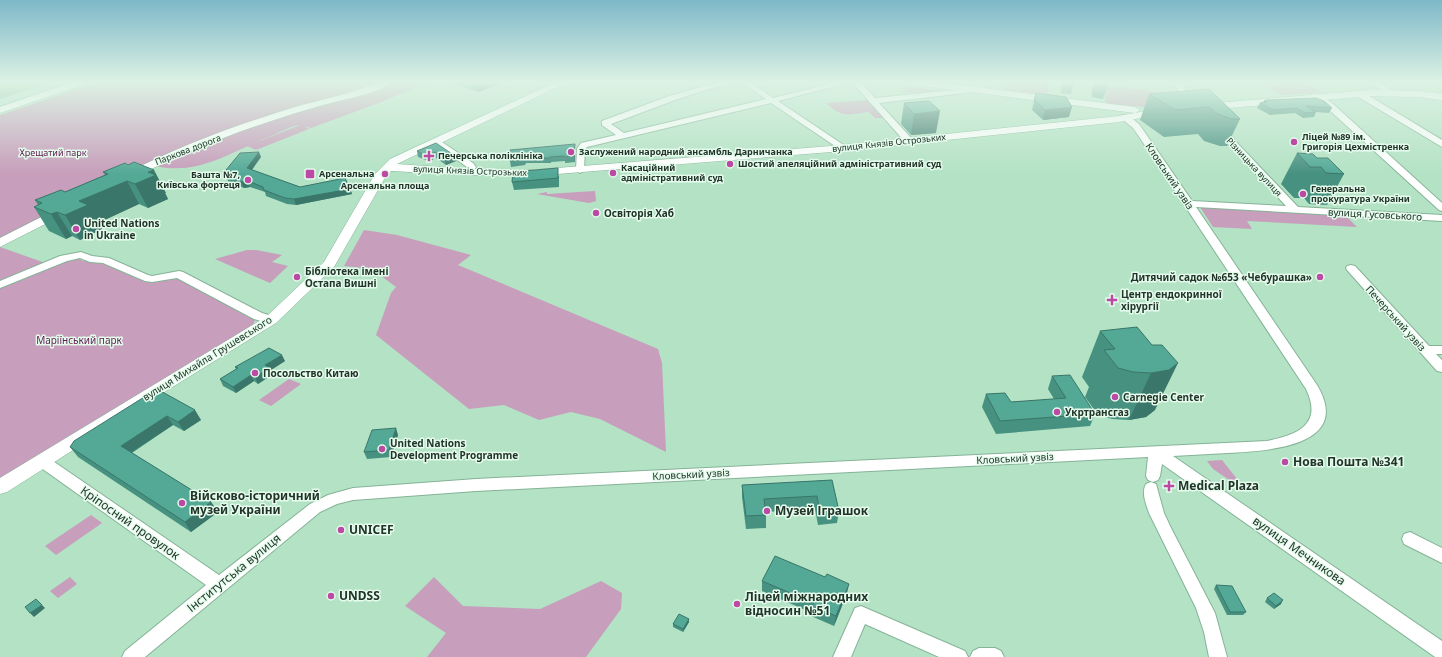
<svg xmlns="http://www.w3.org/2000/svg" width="1442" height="657" viewBox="0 0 1442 657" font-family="'Noto Sans',sans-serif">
  <rect width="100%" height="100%" fill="#b3e2c4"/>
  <path fill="#c79ebb" d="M98,82H383L176,151L0,240V115Z
    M391,82H429L376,104L311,128L305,126L309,129L256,150L247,146L300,125C291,126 280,132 271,136C230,152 200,176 154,166L202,145L286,115Z
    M1007,82H1048V96L1006,91Z
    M1303,82L1322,92L1283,95L1263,85Z
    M1102,85L1176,94L1146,107L1106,104L1104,89Z
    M905,87L915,88L916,87L944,92L913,95V93L903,92Z
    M869,100L884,118H875L869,112C849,114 842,119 826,103Z
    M595,191L596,201L589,203L537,194L547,192V194Z
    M1200,207L1346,216L1357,227L1247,221L1252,229L1213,227Z
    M364,230L397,235L471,255L458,265L658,349L662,363L666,452L600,419L571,412L539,420L504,405L469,409L376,335L391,293L396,287L372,269L344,266Z
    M0,247L51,265L76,257L83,261L101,262L145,282L178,277L252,318L255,320L253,325L0,479Z
    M247,250H256L282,255L272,262L288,266L270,283L215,259Z
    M289,379L301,384L271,406L259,400Z
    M1222,460L1241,484L1237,485L1213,469L1207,461Z
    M91,515L102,523L56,555L45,546Z
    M70,577L77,584L58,598L50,591Z
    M434,577L463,606L540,609L601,581L622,593L621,609L586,657H427L446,633L405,606Z"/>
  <path fill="#7cbe97" d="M0,82H53L0,99Z"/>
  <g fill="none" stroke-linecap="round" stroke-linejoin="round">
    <g stroke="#85b397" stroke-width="2">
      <path id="minor" d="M719,82H731L675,100L611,124L624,133L766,99L741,82H750L773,98L838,82H852L778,101L848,148L847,150H841L771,103L587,147L585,149L584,170L580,173L576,170L577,149L581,143L616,135L602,125V121L669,96Z
        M852,82H860L875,98L974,88L978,90L974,92L879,103L912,139L913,141L912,143H906Z
        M1174,82H1182L1190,101L1194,104L1193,106H1190L1184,104Z
        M1370,82H1379L1394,92L1393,94H1387Z
        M1355,91H1361L1442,140V147L1355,95Z
        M1312,94H1318L1332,103L1442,203V211L1439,210L1326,107L1312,98Z
        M1122,115H1128L1139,124L1192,201L1286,206L1216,131L1215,129L1219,127H1222L1298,207L1442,215V221L1196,207L1317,385C1354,447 1266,451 1228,453C1209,454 1191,455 1173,456L1442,641V657H1435L1162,464L1160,476L1158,480L1153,482L1148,480L1146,476L1148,457L476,491L353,500L337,504L320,512L145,657H122L125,651L206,585L37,465L35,461L37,457L42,455L47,457L219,575L310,504L328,495L353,488L476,479L1267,441C1298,435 1323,424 1306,389L1140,138L1133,128L1122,119Z
        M436,138L473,163L476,167L472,174H466L464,172L467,167L433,143L432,141Z
        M81,252L92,256L109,258L148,275L152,276L179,271L183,272L262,313L275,317L277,320L275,323L271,324L254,319L177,278L152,282L145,281L103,263L90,262L80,258L67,261L0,288V281L60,256Z
        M1351,265L1355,266L1429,346H1442V354H1436L1442,360V372L1437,371L1347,270L1346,268L1347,266Z
        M1151,482L1156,484L1164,513L1171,528L1215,613L1227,657H1209L1204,632L1196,608L1149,513C1146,504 1141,493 1146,484Z
        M1410,532L1442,548V563L1404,544L1402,539L1404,534Z
        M861,606L965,651L968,657H939L865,624L851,657H833L855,608Z
        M979,648H995L1001,651L1004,657H970L973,651Z"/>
    </g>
    <g stroke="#85b397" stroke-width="1">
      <path id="major" d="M73,82H86L85,84L0,113V107Z
        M379,82H391C382,92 351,98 338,101C267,120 198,145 133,178H125L123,176L125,174C179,146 236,125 295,107C323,99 352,94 379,82Z
        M556,82H568L397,164L469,169L532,170L831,146L1119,116L1162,108L1167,111L1162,114L1119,122L831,152L532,176L469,175L391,171L386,176L334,267L276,323L166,391L7,492L0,494V478L266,317L324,262L375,174L390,159Z
        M911,82H938L1135,107L1140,110L1135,113L915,85Z
        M1370,90L1419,91L1442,94V100L1419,97L1370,96L1204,110L1199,107L1204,104Z
        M61,207L65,208L67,211L65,214L0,247V238Z"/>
    </g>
    <use href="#minor" fill="#fff" fill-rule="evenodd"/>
    <use href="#major" fill="#fff" fill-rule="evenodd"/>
  </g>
  <path fill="#479181" d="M452,82H503L479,92L452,83Z
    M1062,82H1074L1071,94L1061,93Z
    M1095,82H1108V84L1103,99L1092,97V89Z
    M1209,89L1240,119L1227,146H1220L1204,141L1198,134L1164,137L1140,120L1149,94Z
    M1036,93L1069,117L1043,120L1032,110Z
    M1264,101L1332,108L1329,113L1316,112L1314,117L1303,118L1295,113L1270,115L1257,108L1260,103L1263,102Z
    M904,103L936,133L911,135L901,124Z
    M436,143L456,161L446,165L436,158L429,161L418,157L417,151Z
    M575,149V162L565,163V161L551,162V163H526L525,165L511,167L510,161V150Z
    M1297,153L1317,158L1344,174L1327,205L1309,204L1304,198H1294L1281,184Z
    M261,157L252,170L300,187L350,189L352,194L296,205L287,204L266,196L265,192L250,187L244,188L229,182L227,179L225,173Z
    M103,172L166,193H165L168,199L148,208L139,204L98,223L102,229L80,240L72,236L66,239L49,231L34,207L38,205L35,200L65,192L105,175Z
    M559,176V187L514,190L512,182Z
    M1100,331L1152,345L1155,410L1146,417L1129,420L1112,419L1098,415L1085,397L1089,387L1082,377Z
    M285,361L271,370L273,374L258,384L254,381L236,393L223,386L220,379L236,369L235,367Z
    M1052,376L1095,414L1090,426L996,434L982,407L986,394L1011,402L1054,399L1048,389Z
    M157,389L201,420L184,431L173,425L132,453L211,502L218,512L191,532L78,457L70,447Z
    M398,435L391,457L367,459L364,452Z
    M832,480L839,511L837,523L818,525L815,509L766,512V528L746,529L742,497V485Z
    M762,581L847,593L834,626L811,616L812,613L762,591Z
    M1216,585L1246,612L1243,615H1227L1214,589Z
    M1267,598L1281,604L1274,609L1265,602Z
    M689,619V622L683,632L673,627V624Z"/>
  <path fill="#3a7669" d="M477,82H503L479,92Z
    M1072,107L1069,117L1043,120L1045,110Z
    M940,111L936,133L911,135L914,114Z
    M575,144V162L574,156Z
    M259,152L261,157L249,173L247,168Z
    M435,152L436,158L429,161L427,156Z
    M455,156L456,161L446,165L445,159Z
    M154,170L166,193H165L168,199L148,208L135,184L148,172Z
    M127,181L139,204L98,223L102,229L80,240L65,215L79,201Z
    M248,181L250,187L244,188L241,182Z
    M350,189L352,194L296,205L294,199Z
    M57,212L72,236L66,239L51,214Z
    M282,355L285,361L271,370L273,374L258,384L255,377L265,365Z
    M1178,363L1155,410L1146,417L1129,420L1151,373Z
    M251,375L254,381L236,393L233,387Z
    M195,410L201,420L184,431L178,422Z
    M167,416L173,425L127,455L121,446Z
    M396,428L398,435L391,457L389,450Z
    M211,502L218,512L191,532L185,522Z
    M849,584L847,593L834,626L836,616Z
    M1283,600L1281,604L1274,609L1276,606Z
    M42,605L45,608L34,617L30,613Z
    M689,619V622L683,632V629Z"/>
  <path fill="#53a996" stroke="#3a7669" d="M1097,82H1108V84L1097,83Z
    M1209,89L1240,119H1231L1216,113L1209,107L1175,110L1149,94Z
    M1036,93L1066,97L1072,107L1045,110L1034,100Z
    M1316,98L1324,101L1332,108L1306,106L1316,112L1305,113L1297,108L1273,110L1260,103L1267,102L1264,101L1266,100Z
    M929,101L940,111L914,114L904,103Z
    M436,143L455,156L445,159L435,152L427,156L417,151Z
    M575,144L574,156L565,157L564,156L550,157V158H525L524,160L510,161V150Z
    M259,152L247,168L300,187L345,178L350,189L294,199L285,198L264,190L263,187L248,181L241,182L227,176L225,173L226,170L240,153Z
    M1297,153L1313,154L1317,158H1328L1344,174L1326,173L1321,167H1310Z
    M134,162L154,170L148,172L156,175L135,184L127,181L79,201L88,205L65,215L57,212L51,214L34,207L42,203L35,200L61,190L65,192L108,174L103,172L125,163L128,165Z
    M558,168V178L512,182L513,172Z
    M1137,327L1152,345H1162L1178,363L1169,370L1151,373L1133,372L1118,368L1104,350L1115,349L1100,331Z
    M269,348L282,355L265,365L270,368L255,377L251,375L233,387L220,379L238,368L235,367Z
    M1070,375L1095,414L1000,421L986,394L1005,393L1011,402L1066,398L1052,376Z
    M157,389L195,410L178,422L167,416L121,446L211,502L185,522L70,447L74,441Z
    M396,428L389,450L364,452L372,430Z
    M832,480L839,511L820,512L817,496L764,499L766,515L746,516L742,485Z
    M775,556L825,577L827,574L849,584L836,616L812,606L814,603L762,581Z
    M1216,585L1232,586L1246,612H1230Z
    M1274,593L1283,600L1276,606L1267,598Z
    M36,599L42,605L30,613L25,607Z
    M679,614L689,619L683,629L673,624Z"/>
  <linearGradient id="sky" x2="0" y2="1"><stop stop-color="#7db8c8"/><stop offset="0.47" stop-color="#ddf2e4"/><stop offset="1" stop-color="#ddf2e4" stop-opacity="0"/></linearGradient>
  <rect width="1442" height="174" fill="url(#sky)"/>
  <g fill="#bc49a3" stroke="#e5fced" stroke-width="1.5">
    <circle cx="1294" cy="142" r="4"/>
    <circle cx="571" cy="152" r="4"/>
    <path d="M427 150h4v4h4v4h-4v4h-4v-4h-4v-4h4z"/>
    <circle cx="730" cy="164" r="4"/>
    <circle cx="613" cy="173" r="4"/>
    <rect x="305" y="169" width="10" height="10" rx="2"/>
    <circle cx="385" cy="174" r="4"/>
    <circle cx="248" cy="180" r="4"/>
    <circle cx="1303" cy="194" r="4"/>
    <circle cx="596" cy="213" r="4"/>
    <circle cx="76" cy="229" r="4"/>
    <circle cx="297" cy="277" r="4"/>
    <circle cx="1320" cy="277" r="4"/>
    <path d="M1110 294h4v4h4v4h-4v4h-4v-4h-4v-4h4z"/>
    <circle cx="255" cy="373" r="4"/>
    <circle cx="1115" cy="397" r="4"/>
    <circle cx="1057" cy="412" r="4"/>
    <circle cx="382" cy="449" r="4"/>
    <circle cx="1285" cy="462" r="4"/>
    <path d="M1167 480h4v4h4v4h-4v4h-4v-4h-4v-4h4z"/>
    <circle cx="182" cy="503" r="4"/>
    <circle cx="767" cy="511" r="4"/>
    <circle cx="341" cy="530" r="4"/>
    <circle cx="331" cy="596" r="4"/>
    <circle cx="737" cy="604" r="4"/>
  </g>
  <g text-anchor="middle" stroke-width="3" stroke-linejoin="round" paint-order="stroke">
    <g font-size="9" font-weight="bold" fill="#223429" stroke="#e5fced" text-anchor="start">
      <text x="1302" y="140">Ліцей №89 ім.<tspan x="1302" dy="10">Григорія Цехмістренка</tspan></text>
      <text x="579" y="155">Заслужений народний ансамбль Дарничанка</text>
      <text x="438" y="159">Печерська поліклініка</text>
      <text x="738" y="167">Шостий апеляційний адміністративний суд</text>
      <text x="621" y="171">Касаційний<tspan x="621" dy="10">адміністративний суд</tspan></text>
      <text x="319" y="177">Арсенальна</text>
      <text x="240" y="178" text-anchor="end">Башта №7,<tspan x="240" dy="10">Київська фортеця</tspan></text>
      <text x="385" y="189" text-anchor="middle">Арсенальна площа</text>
      <text x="1311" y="192">Генеральна<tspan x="1311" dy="10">прокуратура України</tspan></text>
    </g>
    <g font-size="9" fill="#223429" stroke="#e5fced">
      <text transform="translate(889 143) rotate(-6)" y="3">вулиця Князів Острозьких</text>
      <text transform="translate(188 150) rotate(-21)" y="3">Паркова дорога</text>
      <text transform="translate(1254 167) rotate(47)" y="3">Різницька вулиця</text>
      <text transform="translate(470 171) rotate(2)" y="3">вулиця Князів Острозьких</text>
    </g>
    <g font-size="9" fill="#652156" stroke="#e5fced">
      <text x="53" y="156">Хрещатий парк</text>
    </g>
    <g font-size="10" fill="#223429" stroke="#e5fced">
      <text transform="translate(1170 176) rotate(56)" y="4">Кловський узвіз</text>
      <text transform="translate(1375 214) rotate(3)" y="4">вулиця Гусовського</text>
      <text transform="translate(1396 318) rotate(48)" y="4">Печерський узвіз</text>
      <text transform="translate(207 358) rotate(-32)" y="4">вулиця Михайла Грушевського</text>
      <text transform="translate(1015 458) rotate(-3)" y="4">Кловський узвіз</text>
      <text transform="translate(691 474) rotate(-3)" y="4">Кловський узвіз</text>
    </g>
    <g font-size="10" font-weight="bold" fill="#223429" stroke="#e5fced" text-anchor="start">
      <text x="604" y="217">Освіторія Хаб</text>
      <text x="84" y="227">United Nations<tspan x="84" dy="12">in Ukraine</tspan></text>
      <text x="305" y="275">Бібліотека імені<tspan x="305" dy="12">Остапа Вишні</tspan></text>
      <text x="1312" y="281" text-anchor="end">Дитячий садок №653 «Чебурашка»</text>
      <text x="1121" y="298">Центр ендокринної<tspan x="1121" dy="12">хірургії</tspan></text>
      <text x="263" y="377">Посольство Китаю</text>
      <text x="1123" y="401">Carnegie Center</text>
      <text x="1065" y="416">Укртрансгаз</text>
      <text x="390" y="447">United Nations<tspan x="390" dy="12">Development Programme</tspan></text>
    </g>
    <g font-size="10" fill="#652156" stroke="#e5fced">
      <text x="79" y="344">Маріїнський парк</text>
    </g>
    <g font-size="12" font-weight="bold" fill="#223429" stroke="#e5fced" text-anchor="start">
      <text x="1293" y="466">Нова Пошта №341</text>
      <text x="1178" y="490">Medical Plaza</text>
      <text x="190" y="500">Війсково-історичний<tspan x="190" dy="14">музей України</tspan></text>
      <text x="775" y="515">Музей Іграшок</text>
      <text x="349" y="534">UNICEF</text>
      <text x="339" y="600">UNDSS</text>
      <text x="745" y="601">Ліцей міжнародних<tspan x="745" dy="14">відносин №51</tspan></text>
    </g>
    <g font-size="12" fill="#223429" stroke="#e5fced">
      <text transform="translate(130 523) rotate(35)" y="4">Кріпосний провулок</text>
      <text transform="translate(1299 551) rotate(35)" y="4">вулиця Мечникова</text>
      <text transform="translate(234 573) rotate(-39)" y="4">Інститутська вулиця</text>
    </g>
  </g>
</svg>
